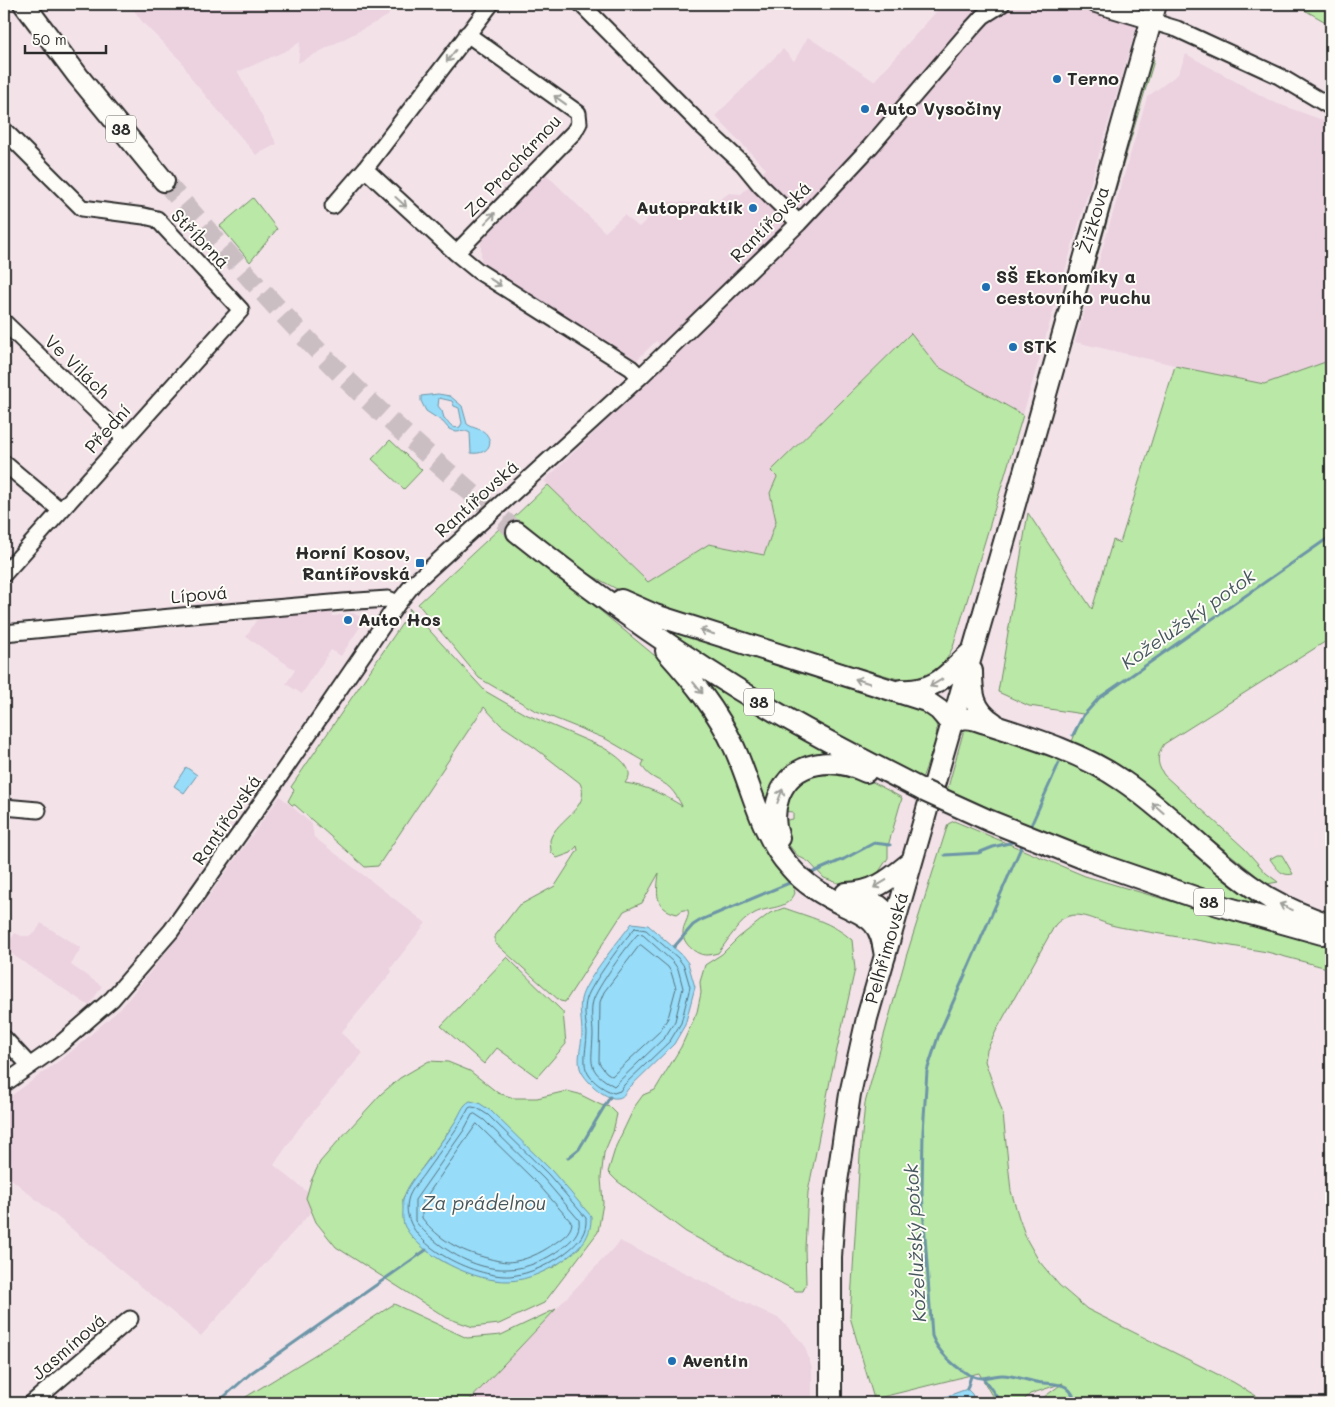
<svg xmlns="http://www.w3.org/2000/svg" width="1335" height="1407" viewBox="0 0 1335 1407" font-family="Mali,sans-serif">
  <rect width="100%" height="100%" fill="#f3e3e9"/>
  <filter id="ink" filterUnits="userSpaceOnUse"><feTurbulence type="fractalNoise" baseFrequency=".02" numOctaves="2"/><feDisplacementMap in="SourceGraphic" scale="10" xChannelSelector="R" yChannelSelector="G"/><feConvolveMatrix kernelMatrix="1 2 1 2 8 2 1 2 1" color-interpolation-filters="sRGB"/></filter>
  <g filter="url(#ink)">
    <path fill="#ecd2df" d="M133,4H393L388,16L298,63L300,42L290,49L238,72L277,144L256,155L193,81L181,61L143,23L133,9Z
      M943,4H1143L1023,415L937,366L910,334L771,471L777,477L770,493L776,521L764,555L709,544L648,582L544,481L672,358L656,341L637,360L481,264V241L546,174L605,232L624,215L639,227L665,201L713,204L729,193L741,194L766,169L715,116L783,49L794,61L808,37L874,81Z
      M1186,54L1273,102L1331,123V360L1260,385L1075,342L1147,97L1178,74Z
      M318,611H332L333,616L353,613L361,617L362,624L341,656L331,650L302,694L286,684L295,670L246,637L258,617Z
      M280,796L312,824L314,837L426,923L391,968L392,972L341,1033L363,1053L300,1127L274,1165L320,1202L201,1336L4,1173V1101L67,1055L121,1008L189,924Z
      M41,923L81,948L71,965L102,986L89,1006L4,949L15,933L22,936H28L35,933Z
      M620,1241L780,1319L804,1344L812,1368V1403H467Z"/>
    <path fill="#bae8a6" stroke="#728a68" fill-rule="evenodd" d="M1294,4H1331V25Z
      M1152,57L1154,60L1153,64L1115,192L1113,190Z
      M253,198L277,229L250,262L220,226Z
      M1111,207L1080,317L1077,311L1106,208Z
      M911,333L937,366L1023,415L953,647L944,664L924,679H898L688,618L635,599L569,563L512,519L548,485L648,582L709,544L764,555L776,521L770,493L777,477L771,471Z
      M1331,360V638L1164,744C1156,756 1157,764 1164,775L1245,849L1266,873L1278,882L1267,884L1131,774L1071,744L1083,714L1029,706L998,692L1028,513L1092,609L1113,540L1120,543L1175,366L1264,384Z
      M390,440L422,470L404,489L372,459Z
      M500,528L677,674L702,706L726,754L770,851L792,883L795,893C788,910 769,906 755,913C739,921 729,939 718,953C714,954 710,955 706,955C696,955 682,943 683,932C683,924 690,918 688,910H683L677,914C653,908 657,892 659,873L642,903L624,911L565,1002L560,1001L495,943V936L518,906L555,886L578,850L577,846L571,853L557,858L551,852C551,848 550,843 550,840C557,818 592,808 580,783L535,748L501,725L484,707L378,866L365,867L295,805H292L288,801L294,790L291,787L410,612L409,608L485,691L523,713L602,747C611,752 631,764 629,776C628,779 626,781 625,783C647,786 664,795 682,806C679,800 675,793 670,788C661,779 648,779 642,765L644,761L606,739L534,710L479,678L418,604Z
      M656,627H671L925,707C927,710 931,712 933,716C944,732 927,762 922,779L811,723Z
      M697,673L828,751L827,754C790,757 779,774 764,806Z
      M965,726L1043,749L1106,778L1272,907L1265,910L1141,871L1007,818L947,791Z
      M819,769L869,780L902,798L888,846V858L878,873L864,880L838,883L824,878L809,862L798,856L791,848L786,840L781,821L793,819V812L781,811L792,785Z
      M954,821L1085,876L1238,921L1331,943V969L1267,952L1131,929C1125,928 1118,927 1111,925C1091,919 1073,906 1055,925L996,1031L987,1050L985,1061L1003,1114L1011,1191L1019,1218L1027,1240L1039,1261L1059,1285L1087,1309L1233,1382L1268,1403H1036L1063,1383L1030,1394L1021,1403H996L979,1373L874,1399L850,1317L860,1155L865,1103L906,957L948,824Z
      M1277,855H1282L1293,874C1281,877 1276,867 1270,859Z
      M784,908C809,917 832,922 852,940L855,969L831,1076L808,1192L805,1248L806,1283L803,1291H796L686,1232L617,1181L608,1172L616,1146L635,1106L643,1095L655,1090L681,1047L697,1012L701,993L700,982L705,965L722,954L738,938L770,913Z
      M507,957L563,1012L566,1044L537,1077L497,1048L484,1064L441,1026Z
      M429,1061L448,1062L470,1071L498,1093L514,1098H537L567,1091L579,1094L601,1105L610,1107L617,1114L613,1132L604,1153L601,1178L603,1203L598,1232L544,1303L499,1324L473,1327L447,1318L336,1247L316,1222L306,1198L311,1181L320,1162L340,1139L381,1094L400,1078ZM466,1104L580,1247L554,1267L496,1280L469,1273L444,1262L426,1250L405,1226L403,1198L412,1182L454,1124Z
      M394,1304L467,1338L501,1335L556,1309L467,1403H236L339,1340Z"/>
    <path fill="#97dcf9" stroke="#6c95a7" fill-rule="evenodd" d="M438,394L450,396L462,406L467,424C477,431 486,427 490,442C489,452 479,454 471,453L470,433L466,431L456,432L449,429L443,422L426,411L421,401V396ZM439,398L452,401L454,406L459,408L462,423L460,427C451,430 450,422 444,418L442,411L438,406Z
      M186,767L197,775L184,793L174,786Z
      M632,923L648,925L681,954L688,963L695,987L685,1025L674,1044L628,1089C625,1093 623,1098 617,1098C605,1100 583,1079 580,1068C577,1057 582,1044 582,1034C582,1022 579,1011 581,999C585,980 619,941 632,923Z
      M470,1101L479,1103L491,1111L552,1171L591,1216C592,1236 581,1248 565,1259C550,1270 528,1280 509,1281C476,1282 422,1257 405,1227C402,1221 403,1214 403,1208C403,1205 402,1200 404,1197C408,1183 421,1171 429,1159C437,1147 447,1135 455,1122C460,1115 462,1105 470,1101Z
      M967,1389L972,1394L975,1403H938L939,1399Z"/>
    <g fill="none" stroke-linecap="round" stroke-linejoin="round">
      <path stroke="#56727d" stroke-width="1" d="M635,928L646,930L678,958L684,966L690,987L681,1023L670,1041L624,1085L620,1091L614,1093C602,1089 586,1078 585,1064C584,1054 587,1043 587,1033C586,1021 583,1010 587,998C590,986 625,938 635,928Z
        M638,934L643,935L673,962L678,969L683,988L675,1021L665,1037L614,1086C586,1070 592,1064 593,1035C593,1024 590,1013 593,1001C596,989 628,944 638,934Z
        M641,945L668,967L671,972L676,988L668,1018L659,1032L612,1076L606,1072L599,1063L600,1002L604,992L639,946Z
        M472,1107L477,1108L488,1115L548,1174L586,1218C587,1232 580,1241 569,1250C553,1263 531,1274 510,1276C475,1278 398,1243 408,1200C410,1190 421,1179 426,1171C441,1150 457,1130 469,1108Z
        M475,1114L484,1120L544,1179L579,1220C581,1233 571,1241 562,1248C547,1259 527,1269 508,1269C474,1271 436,1247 415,1221V1200L464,1130L472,1115Z
        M477,1124L538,1184L572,1223C571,1233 561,1239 552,1245C541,1253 524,1261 509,1262C502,1262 494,1260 487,1258C460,1251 439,1240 422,1218V1203Z"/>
      <path stroke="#6c95a7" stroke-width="3" d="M1073,735L1083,716L1099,698L1331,536
        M1029,830L1059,763
        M1023,843L939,1034L927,1071L923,1132L922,1193L932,1336C938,1352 956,1369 972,1376C983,1381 991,1375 1002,1375C1013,1375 1025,1380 1036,1382C1045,1384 1058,1382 1066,1387C1071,1391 1075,1397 1075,1403
        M945,855L978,853L993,847L1017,841
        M809,874L844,859L874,843L890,845
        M674,947L693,925L701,920L794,881
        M568,1158L579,1149L610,1097
        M984,1379L1001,1403
        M967,1389L971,1376
        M217,1403L251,1373L426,1250"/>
      <path stroke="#cbbec3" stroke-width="20" stroke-dasharray="20 10" stroke-linecap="butt" d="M164,181C223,248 281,315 344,377C399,431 458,481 517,532"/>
      <g stroke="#2b2b2b" stroke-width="19">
        <path id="minor" d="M581,4L702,126L743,164L761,186L799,223
          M1094,4L1177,29L1279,76L1331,107
          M4,130L82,208L144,216L157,219L241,310L4,574
          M365,169L456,253L478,271L631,368L640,377
          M333,206L365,169L491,4
          M456,253L574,132L579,123L578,113L467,34
          M4,322L124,438
          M4,463L60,510
          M4,633L192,615L343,602L388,599L398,603
          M4,807L38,810
          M4,1038L30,1066
          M4,1084L58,1046L112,999L171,931L269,792L398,603L414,583L640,377L799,223L870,147L971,29L983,16L1002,4
          M32,1403L130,1319"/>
      </g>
      <g stroke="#2b2b2b" stroke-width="24">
        <path id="major" d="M24,4L78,76L164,181
          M517,532C597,596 681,656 769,708C819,738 872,764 924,791
          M621,600L655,615L926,701L939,710L951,724
          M666,651C693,681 717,710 734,747C752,786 760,834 790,867C805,885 825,896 845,906C855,911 867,915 874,924C882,933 883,945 885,956
          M972,671C972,693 973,710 994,723
          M901,690C937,692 948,673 972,651
          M951,724C960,718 966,717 976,720C1026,736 1080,751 1123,781C1175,816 1215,865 1269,898C1288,909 1310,918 1331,925
          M779,838C773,823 774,810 779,796C793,759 835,757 866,772
          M1090,861L1218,905L1322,934
          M846,893C875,893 891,878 912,861
          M845,894L879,906L895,920
          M831,1403V1257L835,1195L850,1094L867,1018L1015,504L1156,4"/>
      </g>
      <use href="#minor" stroke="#fdfcf7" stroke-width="15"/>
      <use href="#major" stroke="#fdfcf7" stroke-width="20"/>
      <g stroke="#2b2b2b" stroke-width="24" stroke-linecap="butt">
        <path id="major-bridge" d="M924,791L990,821L1090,861"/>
      </g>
      <use href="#major-bridge" stroke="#fdfcf7" stroke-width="20"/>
    </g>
    <defs><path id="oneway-shaft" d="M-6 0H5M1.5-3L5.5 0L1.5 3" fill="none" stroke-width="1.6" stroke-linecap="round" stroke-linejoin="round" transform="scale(1.25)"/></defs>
    <g stroke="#9e9e9b">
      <use href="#oneway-shaft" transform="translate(451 56) rotate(127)"/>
      <use href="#oneway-shaft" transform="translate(560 100) rotate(-144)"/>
      <use href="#oneway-shaft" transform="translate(401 202) rotate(42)"/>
      <use href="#oneway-shaft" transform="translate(490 218) rotate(-46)"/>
      <use href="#oneway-shaft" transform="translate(495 282) rotate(33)"/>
      <use href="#oneway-shaft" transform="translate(707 632) rotate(-162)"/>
      <use href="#oneway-shaft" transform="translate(862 681) rotate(-162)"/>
      <use href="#oneway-shaft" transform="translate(936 683) rotate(149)"/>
      <use href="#oneway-shaft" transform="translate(698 688) rotate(50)"/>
      <use href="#oneway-shaft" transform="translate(780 796) rotate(-69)"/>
      <use href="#oneway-shaft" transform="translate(1158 808) rotate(-139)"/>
      <use href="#oneway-shaft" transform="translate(880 884) rotate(149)"/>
      <use href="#oneway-shaft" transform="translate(1286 907) rotate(-155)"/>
    </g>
  </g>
  <g fill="#1f6fb2" stroke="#fdfcf7" stroke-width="2">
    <circle cx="1057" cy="79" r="5"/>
    <circle cx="865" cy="109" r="5"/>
    <circle cx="753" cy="208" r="5"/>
    <circle cx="986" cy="287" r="5"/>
    <circle cx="1013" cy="347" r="5"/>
    <rect x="415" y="558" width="10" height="10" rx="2.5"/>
    <circle cx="348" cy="620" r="5"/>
    <circle cx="672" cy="1361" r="5"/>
  </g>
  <g text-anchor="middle" stroke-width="4" stroke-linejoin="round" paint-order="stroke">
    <g fill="#fdfcf7" stroke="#6a6a68" stroke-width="1">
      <rect x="106" y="115.5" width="30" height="27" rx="4"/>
      <rect x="744" y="688.5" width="30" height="27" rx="4"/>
      <rect x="1194" y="888.5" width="30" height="27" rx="4"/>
    </g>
    <g font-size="16" font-weight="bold" fill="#2b2b2b">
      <text x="121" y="135">38</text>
      <text x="759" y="708">38</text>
      <text x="1209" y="908">38</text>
    </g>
    <g font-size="18" font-weight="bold" fill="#2b2b2b" stroke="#fdfcf7" text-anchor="start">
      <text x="1067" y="85">Terno</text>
      <text x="875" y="115">Auto Vysočiny</text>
      <text x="743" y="214" text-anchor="end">Autopraktik</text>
      <text x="996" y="283">SŠ Ekonomiky a<tspan x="996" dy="21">cestovního ruchu</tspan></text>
      <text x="1023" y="353">STK</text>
      <text x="410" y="559" text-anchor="end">Horní Kosov,<tspan x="410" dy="21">Rantířovská</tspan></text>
      <text x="358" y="626">Auto Hos</text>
      <text x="682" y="1367">Aventin</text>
    </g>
    <g font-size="18" fill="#2b2b2b" stroke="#fdfcf7">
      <text transform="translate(513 166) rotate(-47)" y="6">Za Prachárnou</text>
      <text transform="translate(1094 220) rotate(-74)" y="6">Žižkova</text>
      <text transform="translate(771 222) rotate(-45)" y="6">Rantířovská</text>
      <text transform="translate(200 239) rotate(46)" y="6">Stříbrná</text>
      <text transform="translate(77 367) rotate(44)" y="6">Ve Vilách</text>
      <text transform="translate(108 429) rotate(-48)" y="6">Přední</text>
      <text transform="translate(477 499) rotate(-42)" y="6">Rantířovská</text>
      <text transform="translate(199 595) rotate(-5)" y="6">Lípová</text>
      <text transform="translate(227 820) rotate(-55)" y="6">Rantířovská</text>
      <text transform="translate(887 948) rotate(-74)" y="6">Pelhřimovská</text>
      <text transform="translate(69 1347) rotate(-41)" y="6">Jasmínová</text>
    </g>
    <g font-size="19" font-style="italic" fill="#46575e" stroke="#fdfcf7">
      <text transform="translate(1188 619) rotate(-35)" y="7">Koželužský potok</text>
      <text x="484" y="1210">Za prádelnou</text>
      <text transform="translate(915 1243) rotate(-93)" y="7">Koželužský potok</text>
    </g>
  </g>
  <rect width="1335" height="1407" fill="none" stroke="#fdfcf7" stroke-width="20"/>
  <rect x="10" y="10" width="1315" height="1387" fill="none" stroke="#2b2b2b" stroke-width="2" filter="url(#ink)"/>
  <path d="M25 45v8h81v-8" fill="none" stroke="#2b2b2b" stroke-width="2.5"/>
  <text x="32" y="45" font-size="15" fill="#2b2b2b" stroke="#fdfcf7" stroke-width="4" paint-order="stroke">50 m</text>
</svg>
